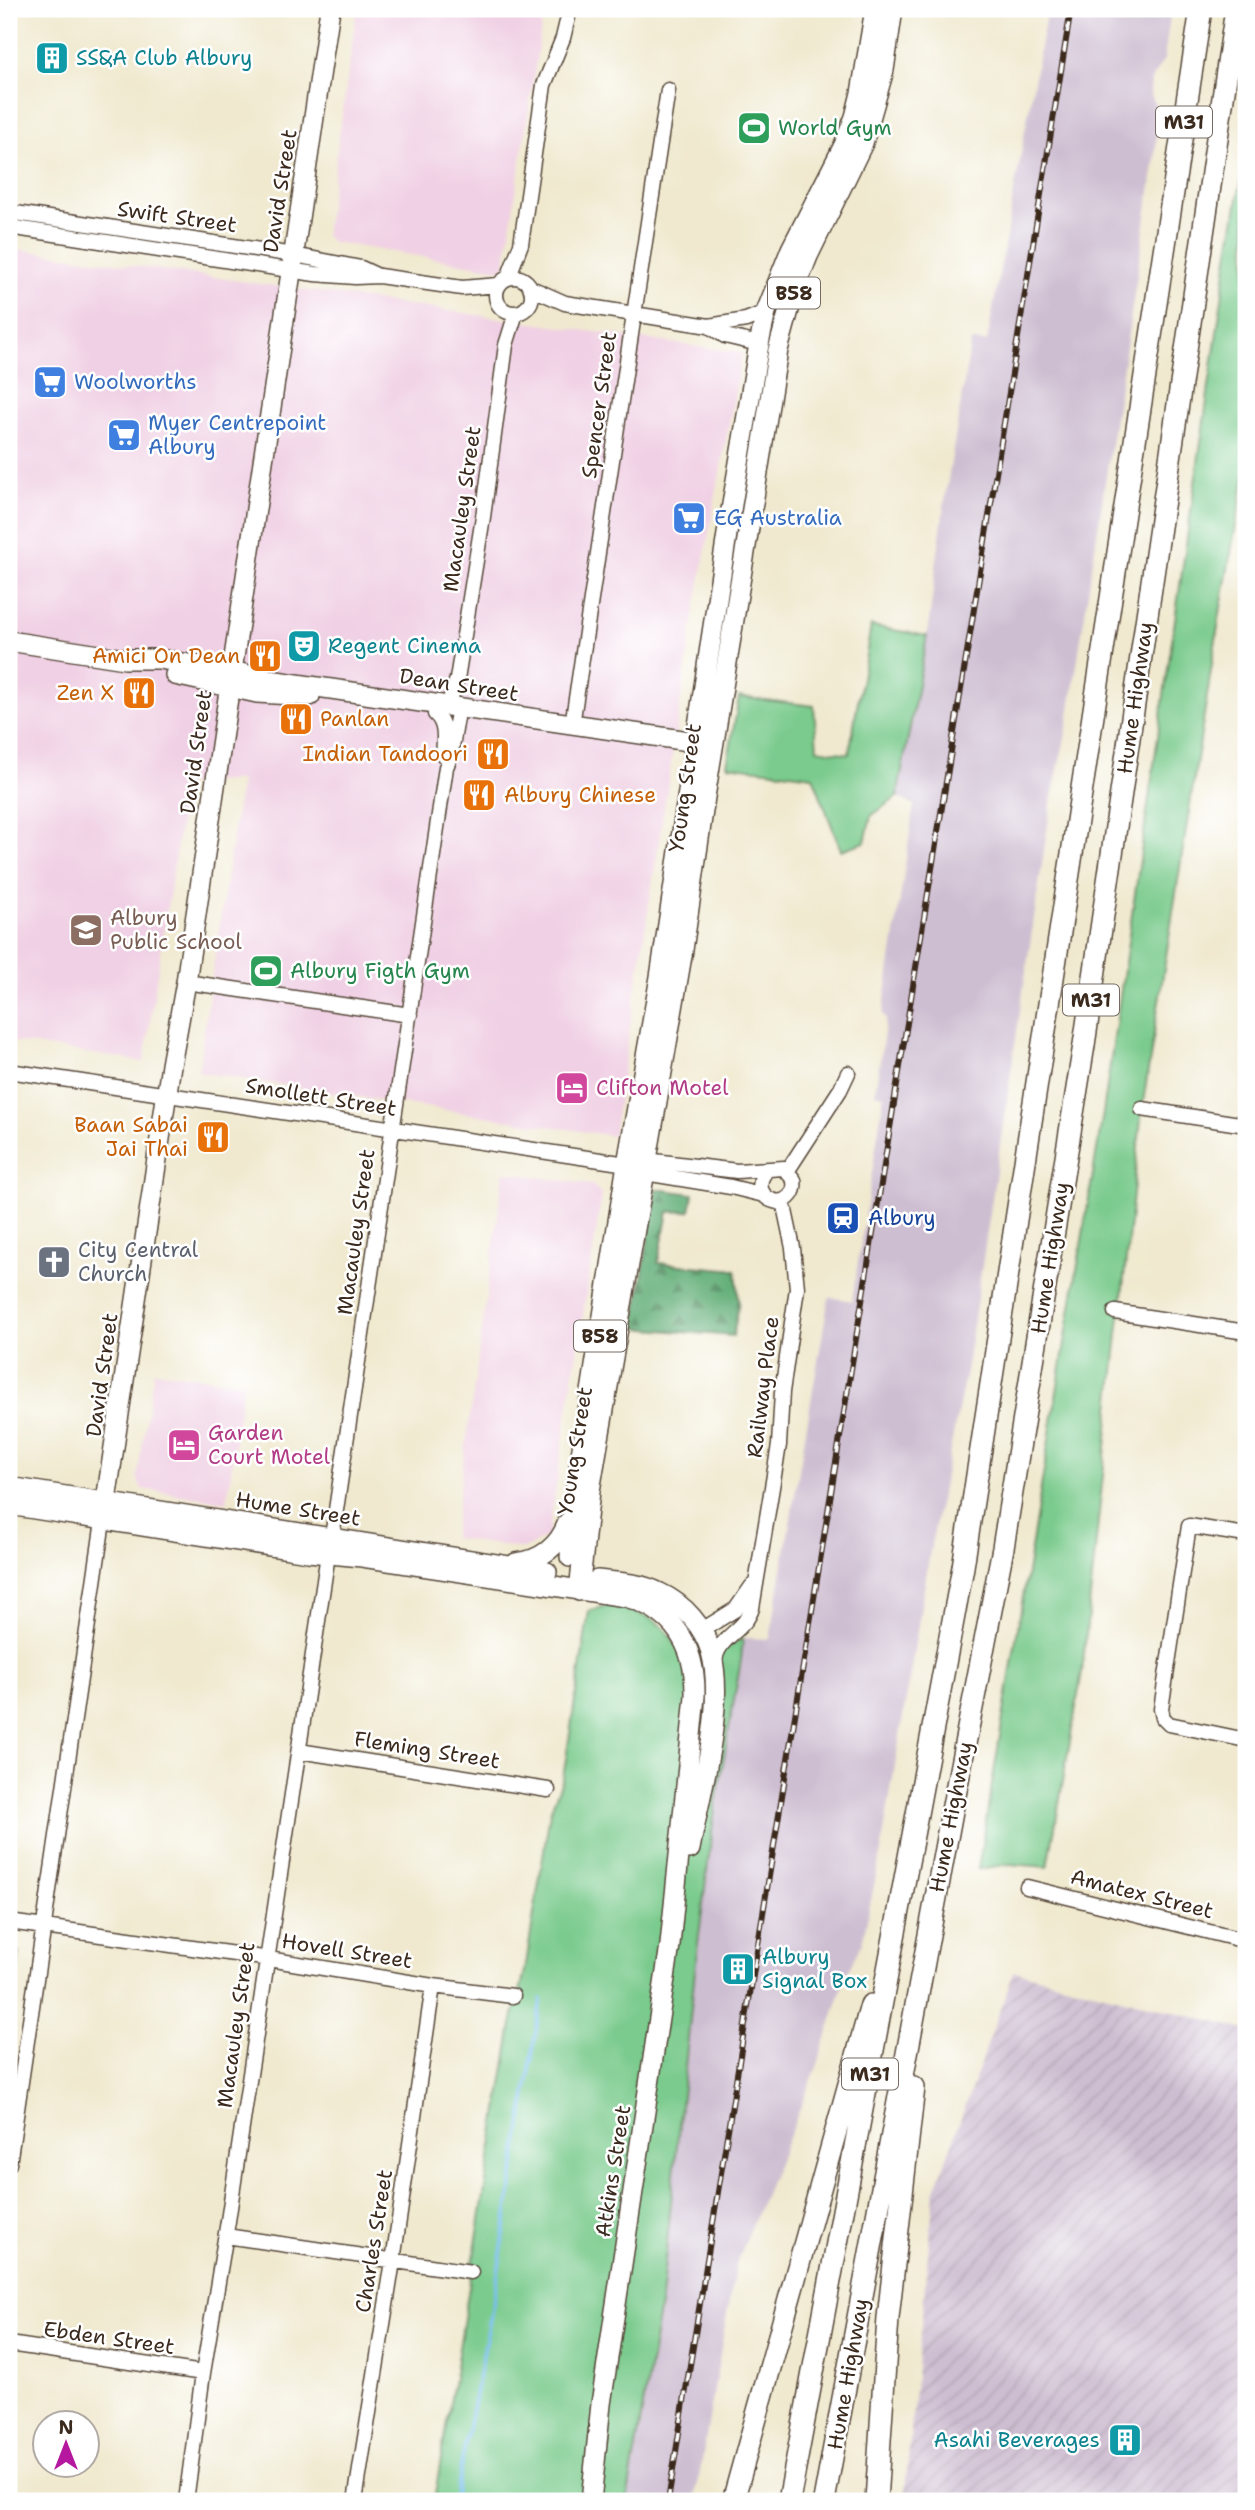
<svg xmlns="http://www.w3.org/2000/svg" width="1255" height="2510" viewBox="0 0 1255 2510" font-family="'Shantell Sans',sans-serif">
  <defs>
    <pattern id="industrial-furrows" width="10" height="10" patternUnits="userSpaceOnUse" patternTransform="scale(1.75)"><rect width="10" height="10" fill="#cebed1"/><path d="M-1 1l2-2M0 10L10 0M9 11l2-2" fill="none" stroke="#b2a3b3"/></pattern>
    <pattern id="forest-firs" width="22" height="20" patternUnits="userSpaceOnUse" patternTransform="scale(1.75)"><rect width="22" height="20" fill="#63af78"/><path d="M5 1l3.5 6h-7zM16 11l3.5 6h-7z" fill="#538f62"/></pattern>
  </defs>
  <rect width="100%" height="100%" fill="#fff"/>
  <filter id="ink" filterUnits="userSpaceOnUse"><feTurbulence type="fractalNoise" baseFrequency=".0143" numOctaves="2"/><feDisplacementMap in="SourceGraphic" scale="14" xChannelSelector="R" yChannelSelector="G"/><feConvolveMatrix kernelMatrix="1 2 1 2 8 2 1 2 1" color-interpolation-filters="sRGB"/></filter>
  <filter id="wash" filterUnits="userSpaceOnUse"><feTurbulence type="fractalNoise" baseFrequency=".00686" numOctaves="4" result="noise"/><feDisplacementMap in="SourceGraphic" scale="28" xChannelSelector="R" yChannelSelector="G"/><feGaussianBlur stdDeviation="1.57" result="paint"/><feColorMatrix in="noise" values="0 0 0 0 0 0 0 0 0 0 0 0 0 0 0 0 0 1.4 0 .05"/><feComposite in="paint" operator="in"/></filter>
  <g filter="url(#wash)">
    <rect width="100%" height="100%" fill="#f0e9cf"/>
    <path fill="#f0d0e4" d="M357,9H544L504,270L332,242L325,236Z
      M9,248L742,353L695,609L613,1136L198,1072L241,780L186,784L144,1062L9,1041Z
      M504,1172L592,1185L602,1194L548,1536L524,1549L453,1538Z
      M154,1371L243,1383L227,1502L142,1489L137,1478Z"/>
    <path fill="url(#industrial-furrows)" d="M1014,1971L1246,2030V2501H904L934,2193Z"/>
    <path fill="#cebed1" d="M1047,9H1171L1164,59L1151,80L1150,93L1158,111L1155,159L1067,729L1052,797L967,1366L932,1540L880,1857L862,1943L846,1975L817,2067L735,2267L695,2501H627L715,1808L743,1638L770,1639L829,1297L852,1301L884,1095L875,1093L886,1019L883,1014L914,805L897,797L927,636L946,492L971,341L987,342Z"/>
    <path fill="#7acb8d" stroke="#5a7a56" stroke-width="2" d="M1246,152V470L1221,607L1142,1109L1082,1672L1048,1867L1010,1864L978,1869L1103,1113L1228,257Z
      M871,626L927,636L897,797L871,816L865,842L841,850L813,776L727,765L739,697L814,706L817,749L849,754Z
      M609,1605C658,1618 669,1622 687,1671L743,1638L741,1660L715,1808L697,1951L661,2299L627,2501H434L512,2024L525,1971L550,1812L563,1778L589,1611Z
      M9,1950L20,1952L9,2031Z"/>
    <path fill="url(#forest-firs)" stroke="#4f6c4b" stroke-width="2" d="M656,1189L693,1194L690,1211L668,1212L658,1263L736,1270L739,1304L733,1336L634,1328Z"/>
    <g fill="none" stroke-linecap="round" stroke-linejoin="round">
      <path stroke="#77beef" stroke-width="3.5" d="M454,2501L493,2304L541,1999"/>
    </g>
  </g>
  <g filter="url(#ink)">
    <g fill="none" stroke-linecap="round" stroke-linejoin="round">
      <g stroke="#564739" stroke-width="17">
        <path id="minor" d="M9,212L294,255L361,268L376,275
          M9,227L315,274L355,277L379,276L462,288L499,285
          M496 295a18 18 0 1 1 36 0a18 18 0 1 1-36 0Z
          M508,278L521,244L544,85L563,38L570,9
          M531,288L565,303L709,326L746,320L766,312
          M709,326L725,336L759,344
          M448,706L457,679L483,517L506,345L516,313
          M435,714C447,724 444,741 443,755
          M572,725L668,90
          M186,982L410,1015
          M9,1071L627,1164
          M1142,1109L1246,1125
          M646,1160L737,1171L784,1168L794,1180C796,1192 790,1200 778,1202C760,1199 755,1183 767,1170
          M788,1170L840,1090L848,1073
          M645,1173L731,1187L764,1195
          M1115,1312L1246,1332
          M1246,1535L1189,1526L1161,1709L1163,1718L1169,1724L1246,1740
          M332,1537L446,767L450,758L457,718
          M702,1630L736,1609L752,1586
          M715,1663C716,1637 745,1632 752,1608L779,1445L782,1392L797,1288L793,1248L783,1201
          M299,1751L548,1790
          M1027,1887L1246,1941
          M9,1922L256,1957L433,1986L513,1996
          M9,2164L103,1521
          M226,2236L471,2272
          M9,2344L203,2373
          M186,2501L203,2373L228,2221L328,1554
          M355,2501L393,2261L433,1986"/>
      </g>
      <g stroke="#564739" stroke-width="22">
        <path id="major" d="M9,641L125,659H159L232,671L269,680L696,742L705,746
          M175,675L257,693L310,696
          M9,1487L547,1572
          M9,1505L308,1552L362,1557L626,1597C675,1611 696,1647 695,1696L670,1945L601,2404L591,2501
          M103,1521L171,1065L186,982L330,9
          M570,1557L573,1509L581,1455L627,1164L660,977L727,534L759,344L766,312L791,249L844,145L855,117L861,93L875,9
          M516,1563C542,1560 559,1546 568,1522
          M597,1580C618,1582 641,1583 660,1593C684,1604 704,1627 711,1652C726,1705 700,1795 690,1849
          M579,1591L590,1491L683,950L705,797L778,350L794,292L808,256L863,143L884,70L893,9"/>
      </g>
      <g stroke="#564739" stroke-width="24">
        <path id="highway" d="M733,2501L871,2005
          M789,2501L963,1567L1201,9
          M824,2501L952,1811L1003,1548L1084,1045L1236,9
          M876,2501L888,2318L914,2087"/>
      </g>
      <use href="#minor" stroke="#fff" stroke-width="14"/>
      <use href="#major" stroke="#fff" stroke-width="19"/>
      <use href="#highway" stroke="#fff" stroke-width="21"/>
      <g stroke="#3b2a1e" stroke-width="6">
        <path id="rail" d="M668,2501L1071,9"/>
      </g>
      <use href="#rail" stroke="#fff" stroke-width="3.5" stroke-dasharray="10" stroke-linecap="butt"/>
    </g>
  </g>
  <defs>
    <g id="building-square" transform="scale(1.75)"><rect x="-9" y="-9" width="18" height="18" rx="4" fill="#0f9aa8" stroke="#fff"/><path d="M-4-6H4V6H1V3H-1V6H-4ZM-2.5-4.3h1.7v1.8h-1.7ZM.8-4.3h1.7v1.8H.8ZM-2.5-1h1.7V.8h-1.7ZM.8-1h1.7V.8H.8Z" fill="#fff"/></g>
    <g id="stadium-square" transform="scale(1.75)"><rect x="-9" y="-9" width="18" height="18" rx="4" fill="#2e9e5b" stroke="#fff"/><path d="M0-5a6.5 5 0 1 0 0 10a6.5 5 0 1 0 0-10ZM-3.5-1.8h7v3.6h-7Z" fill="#fff"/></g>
    <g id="supermarket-square" transform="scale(1.75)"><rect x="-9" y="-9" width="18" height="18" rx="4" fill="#3f7fe0" stroke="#fff"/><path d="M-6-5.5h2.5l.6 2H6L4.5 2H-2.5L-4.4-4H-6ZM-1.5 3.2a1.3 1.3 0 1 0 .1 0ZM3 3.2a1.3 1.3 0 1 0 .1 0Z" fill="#fff"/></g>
    <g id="theatre-square" transform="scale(1.75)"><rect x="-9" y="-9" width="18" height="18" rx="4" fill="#0f9aa8" stroke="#fff"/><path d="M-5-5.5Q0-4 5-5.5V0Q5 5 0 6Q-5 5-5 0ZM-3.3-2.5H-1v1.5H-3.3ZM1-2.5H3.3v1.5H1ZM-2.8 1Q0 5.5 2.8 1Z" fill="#fff"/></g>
    <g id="restaurant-square" transform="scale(1.75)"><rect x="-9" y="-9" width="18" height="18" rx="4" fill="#e8710a" stroke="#fff"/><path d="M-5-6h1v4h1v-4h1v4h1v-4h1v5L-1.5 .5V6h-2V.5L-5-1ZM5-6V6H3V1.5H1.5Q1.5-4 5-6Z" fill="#fff"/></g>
    <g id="school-square" transform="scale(1.75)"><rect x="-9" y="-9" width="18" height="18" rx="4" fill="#8d6e63" stroke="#fff"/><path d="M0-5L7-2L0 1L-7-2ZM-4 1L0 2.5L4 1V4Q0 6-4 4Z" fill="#fff"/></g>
    <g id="hotel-square" transform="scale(1.75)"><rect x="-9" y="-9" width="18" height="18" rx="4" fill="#d1479c" stroke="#fff"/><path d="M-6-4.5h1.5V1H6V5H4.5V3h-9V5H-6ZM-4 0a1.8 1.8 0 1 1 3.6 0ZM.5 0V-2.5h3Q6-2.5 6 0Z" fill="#fff"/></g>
    <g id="station-square" transform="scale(1.75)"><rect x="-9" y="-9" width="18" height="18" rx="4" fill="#1a4fb4" stroke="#fff"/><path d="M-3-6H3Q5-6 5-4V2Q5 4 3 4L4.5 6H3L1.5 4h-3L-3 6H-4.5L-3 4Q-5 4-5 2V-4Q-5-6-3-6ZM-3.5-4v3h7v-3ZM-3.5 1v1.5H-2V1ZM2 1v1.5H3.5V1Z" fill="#fff"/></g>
    <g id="church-square" transform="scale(1.75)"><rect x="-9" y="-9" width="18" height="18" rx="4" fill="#6b7280" stroke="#fff"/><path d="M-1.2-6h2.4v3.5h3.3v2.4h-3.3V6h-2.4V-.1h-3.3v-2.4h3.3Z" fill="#fff"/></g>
  </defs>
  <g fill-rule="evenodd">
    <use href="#building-square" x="52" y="58"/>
    <use href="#stadium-square" x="754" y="128"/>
    <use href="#supermarket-square" x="50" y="382"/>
    <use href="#supermarket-square" x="124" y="435"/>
    <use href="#supermarket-square" x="689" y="518"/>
    <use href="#theatre-square" x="304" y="646"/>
    <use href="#restaurant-square" x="265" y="656"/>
    <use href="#restaurant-square" x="139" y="693"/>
    <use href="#restaurant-square" x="296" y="719"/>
    <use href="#restaurant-square" x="493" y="754"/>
    <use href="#restaurant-square" x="479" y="795"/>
    <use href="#school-square" x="86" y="930"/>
    <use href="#stadium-square" x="266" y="971"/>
    <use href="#hotel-square" x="572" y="1088"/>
    <use href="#restaurant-square" x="213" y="1137"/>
    <use href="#station-square" x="843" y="1218"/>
    <use href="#church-square" x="54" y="1262"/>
    <use href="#hotel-square" x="184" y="1445"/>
    <use href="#building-square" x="738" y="1969"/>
    <use href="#building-square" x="1125" y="2440"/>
  </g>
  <g text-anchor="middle" stroke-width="5" stroke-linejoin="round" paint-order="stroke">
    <g fill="#fff" stroke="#766a62" stroke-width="2">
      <rect x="1156" y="106.5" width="56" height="31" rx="5"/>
      <rect x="768" y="277.5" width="52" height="31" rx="5"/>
      <rect x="1063" y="984.5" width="56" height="31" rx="5"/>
      <rect x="574" y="1320.5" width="52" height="31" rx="5"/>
      <rect x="842" y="2058.5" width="56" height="31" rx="5"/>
    </g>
    <g font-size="19" font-weight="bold" fill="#3b2a1e">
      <text x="1184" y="129">M31</text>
      <text x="794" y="300">B58</text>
      <text x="1091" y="1007">M31</text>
      <text x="600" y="1343">B58</text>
      <text x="870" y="2081">M31</text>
    </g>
    <g font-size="21" fill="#0d838f" stroke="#fff" text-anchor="start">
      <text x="76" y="65">SS&amp;A Club Albury</text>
      <text x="328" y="653">Regent Cinema</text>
      <text x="762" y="1964">Albury<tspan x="762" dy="24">Signal Box</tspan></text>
      <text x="1100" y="2447" text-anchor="end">Asahi Beverages</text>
    </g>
    <g font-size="21" fill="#27864d" stroke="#fff" text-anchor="start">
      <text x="778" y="135">World Gym</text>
      <text x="290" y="978">Albury Figth Gym</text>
    </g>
    <g font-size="21" fill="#3b2a1e" stroke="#fff">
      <text transform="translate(280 191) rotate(-81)" y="7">David Street</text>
      <text transform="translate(177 217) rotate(8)" y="7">Swift Street</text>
      <text transform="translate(599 405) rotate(-82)" y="7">Spencer Street</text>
      <text transform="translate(462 509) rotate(-82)" y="7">Macauley Street</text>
      <text transform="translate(459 685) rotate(9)" y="7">Dean Street</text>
      <text transform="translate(1135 698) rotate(-82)" y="7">Hume Highway</text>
      <text transform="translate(196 752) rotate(-82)" y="7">David Street</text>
      <text transform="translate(685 788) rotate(-82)" y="7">Young Street</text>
      <text transform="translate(321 1097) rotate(9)" y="7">Smollett Street</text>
      <text transform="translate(356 1232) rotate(-82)" y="7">Macauley Street</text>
      <text transform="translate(1050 1258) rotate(-81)" y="7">Hume Highway</text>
      <text transform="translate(102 1375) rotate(-82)" y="7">David Street</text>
      <text transform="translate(763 1387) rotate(-83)" y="7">Railway Place</text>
      <text transform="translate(575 1451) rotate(-81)" y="7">Young Street</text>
      <text transform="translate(298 1509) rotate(9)" y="7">Hume Street</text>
      <text transform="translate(427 1750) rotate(9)" y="7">Fleming Street</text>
      <text transform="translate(951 1817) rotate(-79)" y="7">Hume Highway</text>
      <text transform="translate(1142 1894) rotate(14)" y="7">Amatex Street</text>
      <text transform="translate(347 1951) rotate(9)" y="7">Hovell Street</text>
      <text transform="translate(236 2025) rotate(-82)" y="7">Macauley Street</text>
      <text transform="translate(613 2171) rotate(-81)" y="7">Atkins Street</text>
      <text transform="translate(374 2241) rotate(-81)" y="7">Charles Street</text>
      <text transform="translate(109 2338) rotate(8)" y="7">Ebden Street</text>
      <text transform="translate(848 2374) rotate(-80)" y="7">Hume Highway</text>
    </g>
    <g font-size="21" fill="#366cbe" stroke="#fff" text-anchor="start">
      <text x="74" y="389">Woolworths</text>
      <text x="148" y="430">Myer Centrepoint<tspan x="148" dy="24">Albury</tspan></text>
      <text x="714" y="525">EG Australia</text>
    </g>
    <g font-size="21" fill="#c56008" stroke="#fff" text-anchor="end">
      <text x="240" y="663">Amici On Dean</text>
      <text x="114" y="700">Zen X</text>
      <text x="320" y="726" text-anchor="start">Panlan</text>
      <text x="468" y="761">Indian Tandoori</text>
      <text x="504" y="802" text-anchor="start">Albury Chinese</text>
      <text x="188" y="1132">Baan Sabai<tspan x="188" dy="24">Jai Thai</tspan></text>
    </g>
    <g font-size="21" fill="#785e54" stroke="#fff" text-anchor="start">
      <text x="110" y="925">Albury<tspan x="110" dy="24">Public School</tspan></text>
    </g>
    <g font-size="21" fill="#b23c85" stroke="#fff" text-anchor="start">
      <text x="596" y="1095">Clifton Motel</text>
      <text x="208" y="1440">Garden<tspan x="208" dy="24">Court Motel</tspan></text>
    </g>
    <g font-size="21" fill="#164399" stroke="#fff" text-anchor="start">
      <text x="868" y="1225">Albury</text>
    </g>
    <g font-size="21" fill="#5b616d" stroke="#fff" text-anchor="start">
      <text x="78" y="1257">City Central<tspan x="78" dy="24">Church</tspan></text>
    </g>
  </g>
  <rect width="1255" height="2510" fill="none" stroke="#fff" stroke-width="35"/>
  <g transform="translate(66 2444)"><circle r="33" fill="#ffffff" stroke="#b1aaa5" stroke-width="2"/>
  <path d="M0-5L12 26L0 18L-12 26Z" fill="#b5179e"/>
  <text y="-10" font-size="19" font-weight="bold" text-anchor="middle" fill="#3b2a1e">N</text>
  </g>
</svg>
